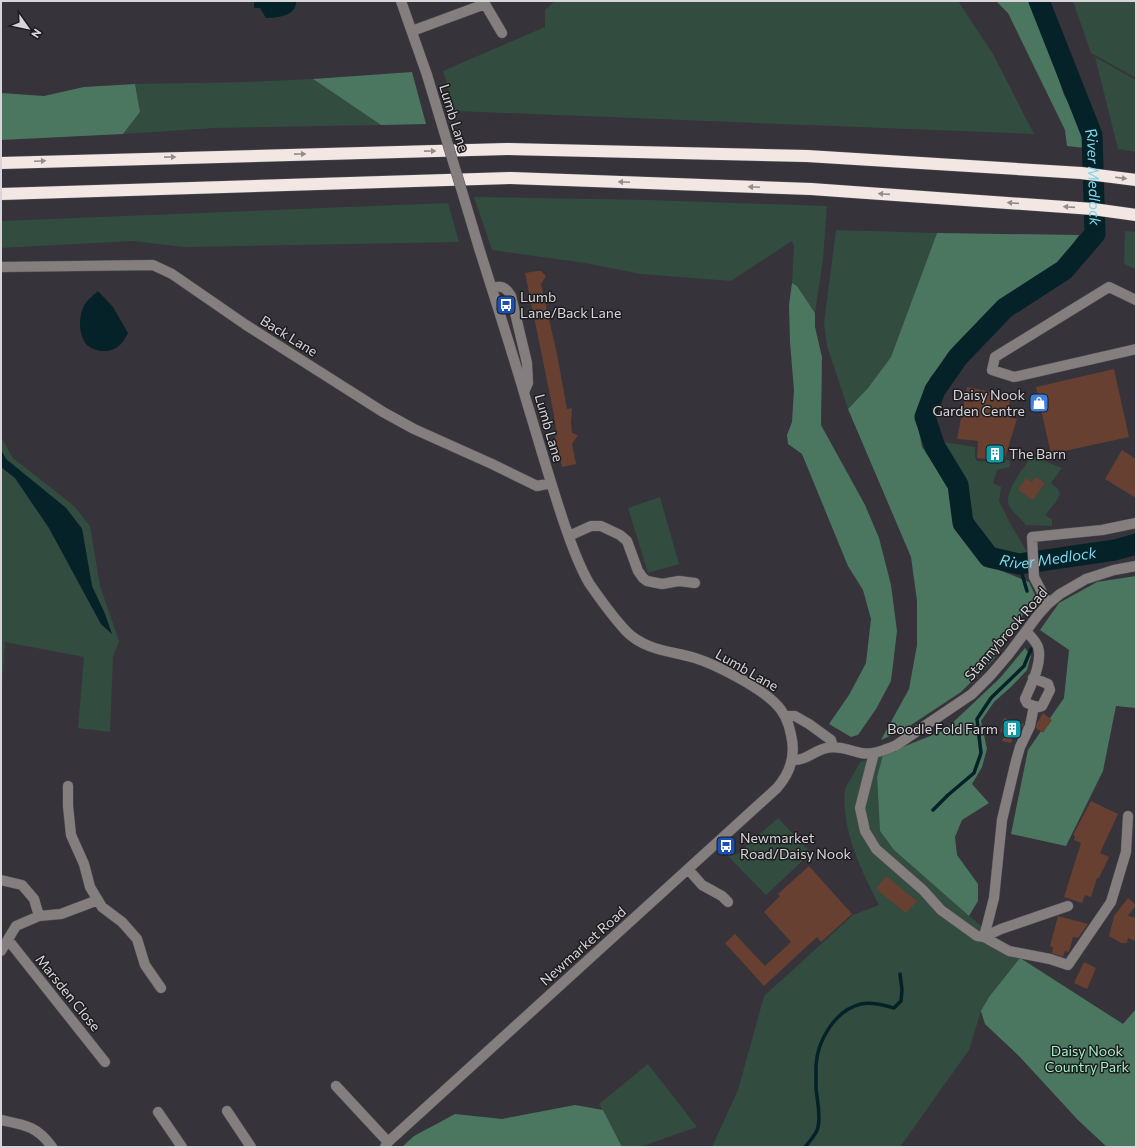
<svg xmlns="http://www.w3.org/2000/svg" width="1137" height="1148" viewBox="0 0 1137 1148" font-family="Commissioner,sans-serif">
  <rect width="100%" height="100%" fill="#37333a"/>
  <path fill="#324c3f" d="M555,1H958L993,54L1034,134L455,111L443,71L545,27V10Z
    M1073,1H1136V78L1091,53Z
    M1095,57L1136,80V152L1118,149Z
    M313,79L381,125L214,128L123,134L140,112L135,84L247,82Z
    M474,197L649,200L827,206L823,259L815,313L797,286L792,283L794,246L792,241L731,281L641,274L585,263L492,250Z
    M448,203L459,242L184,247L133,241L1,248V221Z
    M836,230L937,233L891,357L868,388L848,409L827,346L824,323Z
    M1125,231L1136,232V269L1124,264Z
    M1,437L13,458L74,506L90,526L100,586L119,641L113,657L110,732L78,728L84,657L5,642L1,700V467L15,478L49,528L101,624L111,633L105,614L92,586L82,528L66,508L6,459L1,450Z
    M944,442L975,447V457L977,461L1004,463L1006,460L1010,461V467L997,470L993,483L1001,487L999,501L1011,525L1029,555V560L1013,558L990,549L976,531L970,521L968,504L957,477L937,443Z
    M1032,456L1062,468L1051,483L1058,489L1060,494L1056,502L1046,514L1047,517L1052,519V526L1026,525C1021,519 1013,512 1009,506C1003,493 1024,467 1032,456Z
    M660,497L679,564L648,573L628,508Z
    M883,755L877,777L880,831L894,850L969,916L1021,958L1123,1024L1136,1009V1147H1107L1078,1120L1019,1056L985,1024L981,1011L969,1050L900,1147H712L738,1090L764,996L853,915L879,905C861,870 841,829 845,790C845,787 858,767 860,762Z
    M778,818L811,853L766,895L728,856L732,852L736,855Z
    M648,1064L697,1127L640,1147H622L599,1104Z"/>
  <path fill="#4b7761" d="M996,1H1032L1064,95L1085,131V148L1067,146L1065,130L1008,13Z
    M412,72L426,124L381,125L313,79Z
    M135,84L140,112L123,134L1,140V93L44,96L84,87Z
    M937,233L1079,235L1058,266L1004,299L962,338L930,378L916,415L922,447L950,486L954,523L982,563L1029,582L1036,597L1016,624L993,660L961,692L908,727L881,740L909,689L917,645V601L911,557L848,409L868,388L891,357Z
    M792,283L797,286L815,313V327L822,357L821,425L865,505L879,538L891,585L897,631L891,681L876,709L858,735L851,737L829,724L849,695L866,663L871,619L863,590L848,566L802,454L788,444L787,435L792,422L794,390L790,342L789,305Z
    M1136,576V708L1116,706L1103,771L1066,846L1011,834L1028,750L1064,698L1069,650L1040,630L1059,603L1097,582Z
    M1025,648L1031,656L1027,670L1012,686L994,702L981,721L987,749L982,767L972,784L989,803L962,820L955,837L957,855L978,884V901L969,916L894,850L880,831L877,777L883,755L945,730L1000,678Z
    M1020,958L1123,1024L1136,1009V1147H1107L1078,1120L1019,1056L985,1024L981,1011L989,997Z
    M575,1105L603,1110L622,1147H402L414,1136L455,1114L502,1119Z"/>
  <path fill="#052228" d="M256,1H296C297,16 277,18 266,18L260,8H254V3Z
    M98,291L113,307L128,333C125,339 121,346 114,349C107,353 93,351 87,345C78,335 78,315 85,304C88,299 94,295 98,291Z
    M1,450L6,459L66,508L82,529L92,586L105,614L112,634L101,624L49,528L15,478L1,467Z"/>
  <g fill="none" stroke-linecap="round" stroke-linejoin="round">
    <path stroke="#052228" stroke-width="3.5" d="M1019,564L1027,591
      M933,810L948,795L974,773L981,753L977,719L991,698L1024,666L1031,649
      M805,1147C809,1142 817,1134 818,1127C821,1114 817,1101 816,1088C816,1081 816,1073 816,1066C817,1041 835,1010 861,1004C873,1002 883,1005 894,1008L901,1001L902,990L900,974"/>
    <path stroke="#052228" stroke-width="21" id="s1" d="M1039,1L1092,135L1095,234L1064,270L1005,308L958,357L935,390L925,417L935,447L958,485L963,523L989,557L1019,564L1115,550L1136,544"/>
  </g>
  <path fill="#674031" d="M537,271H541L546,276L541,284L557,354L567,409L572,408L571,423L572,433L578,435L572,444L576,464L562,467L555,436L557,435L553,410L525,273Z
    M1114,369L1129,437L1051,454L1036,387Z
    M967,387L1011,396L1006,416L1017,419L1004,461L977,458L978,441L957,439Z
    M1122,450L1136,459V498L1105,479Z
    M1036,477L1045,483L1033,500L1018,490L1026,478L1032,482Z
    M1043,713L1052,720L1043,733L1036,728L1037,723Z
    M1004,718L1024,724L1019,734L1014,733L1011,743L1002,741L1005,733L1000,732Z
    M1091,801L1118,814L1100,853L1109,857L1099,878H1097L1091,897L1085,895L1082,903L1064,897L1081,843L1074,840L1075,836L1073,835Z
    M809,866L852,914L821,942L817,937L764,986L725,943L735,934L765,966L791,942L764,912L780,896L778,894Z
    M886,876L917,901L906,913L876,889Z
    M1128,898L1136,905L1128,916L1136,918V941L1128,938L1127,943H1121L1109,936L1114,916Z
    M1058,916L1088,924L1078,938L1073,937L1069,952L1065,951L1063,957L1052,953L1053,947L1050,946Z
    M1084,962L1096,968L1087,989L1074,983Z"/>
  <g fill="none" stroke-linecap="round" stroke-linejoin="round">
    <g stroke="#545057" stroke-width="11">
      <path id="minor" d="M401,1L427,75
        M412,31L485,4L502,33
        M1,267L153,265L172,274L246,325L383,412L414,429L492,464L537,486L551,483
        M492,288C501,285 506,287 511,296L527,363L528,383L524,392
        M1136,300L1109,287L995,357L992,370L1014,377L1136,349
        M569,536L591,526H601L620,535L627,541L638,571L643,578L647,581L662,584L679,581L695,583
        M1048,604L1034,577L1032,537L1102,530L1136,523
        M1033,678L1048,684L1050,690L1042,706L1039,707L1034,706
        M785,716H795L809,724L831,740L833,747
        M874,753L860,808L865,831L876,849L923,890L941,910L977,936L984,937L1009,951L1050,959L1068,965L1111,902L1126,852L1128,816
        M792,760C807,761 814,750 827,748C838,745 851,751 861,753C873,755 884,750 895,746L972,694L990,676L1008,655L1038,615L1048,604L1060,594L1086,579L1114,570L1136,566
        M68,786V806L71,835L84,864L90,887L102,907L122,922L137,939L145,965L161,988
        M688,869L702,885L722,896L728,902
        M1,880L22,885L34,899L39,916
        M984,937L994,898L1002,820L1016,761L1020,747L1030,726L1034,706L1027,703L1025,699C1031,685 1043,662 1038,647C1036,641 1030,636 1026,631
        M984,937L1001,929L1068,906
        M9,941L105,1062
        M1,951L16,926L39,916L61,914L98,900
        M336,1086L388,1142
        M227,1111L251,1147
        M158,1112L182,1147
        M1,1120C25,1125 37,1126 52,1147
        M385,1147L388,1142L777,788C790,773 796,755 791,735C789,723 784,711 774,702C757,686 717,665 695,658C671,651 644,650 626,631C613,617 600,599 589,583C578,564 570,541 563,520C550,481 539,442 527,403C512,351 495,299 479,248"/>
    </g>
    <g stroke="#545057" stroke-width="13">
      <path id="highway" d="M1,163L507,149L807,156L1081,173L1136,180
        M1,194L511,178L811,189L1093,209L1136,215"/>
    </g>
    <use href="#minor" stroke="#847f7e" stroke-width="10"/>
    <use href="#highway" stroke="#f2e7e3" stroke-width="12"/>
    <g stroke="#545057" stroke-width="11" stroke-linecap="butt">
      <path id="minor-bridge" d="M427,75L479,248"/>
    </g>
    <use href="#minor-bridge" stroke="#847f7e" stroke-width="10"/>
  </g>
  <defs><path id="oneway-solid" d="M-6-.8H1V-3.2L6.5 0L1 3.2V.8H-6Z"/></defs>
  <g fill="#928c8b">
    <use href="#oneway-solid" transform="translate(430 151) rotate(-1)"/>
    <use href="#oneway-solid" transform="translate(300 154) rotate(-1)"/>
    <use href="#oneway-solid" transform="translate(170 157) rotate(-1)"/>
    <use href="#oneway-solid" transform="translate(40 161) rotate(-2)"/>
    <use href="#oneway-solid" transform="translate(1121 178) rotate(7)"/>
    <use href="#oneway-solid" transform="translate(624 182) rotate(-178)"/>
    <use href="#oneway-solid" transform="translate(754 187) rotate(-178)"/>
    <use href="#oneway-solid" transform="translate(884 194) rotate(-176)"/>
    <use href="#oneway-solid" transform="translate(1013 203) rotate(-176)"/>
    <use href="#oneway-solid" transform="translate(1069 207) rotate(-176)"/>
  </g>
  <defs>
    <g id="bus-square" transform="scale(1)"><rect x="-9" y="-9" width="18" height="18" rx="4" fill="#1a4fb4" stroke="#1d1c1f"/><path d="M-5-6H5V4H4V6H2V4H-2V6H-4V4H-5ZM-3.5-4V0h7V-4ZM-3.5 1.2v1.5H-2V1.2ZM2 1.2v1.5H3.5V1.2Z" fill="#fff"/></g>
    <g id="shop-square" transform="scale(1)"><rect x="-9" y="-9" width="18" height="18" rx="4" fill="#3f7fe0" stroke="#1d1c1f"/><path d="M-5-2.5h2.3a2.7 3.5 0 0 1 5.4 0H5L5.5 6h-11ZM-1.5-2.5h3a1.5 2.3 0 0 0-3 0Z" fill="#fff"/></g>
    <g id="building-square" transform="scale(1)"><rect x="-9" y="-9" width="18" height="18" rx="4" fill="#0f9aa8" stroke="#1d1c1f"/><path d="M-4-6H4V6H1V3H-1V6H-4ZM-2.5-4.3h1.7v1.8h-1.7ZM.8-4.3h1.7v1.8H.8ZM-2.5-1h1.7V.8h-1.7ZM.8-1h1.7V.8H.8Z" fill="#fff"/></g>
  </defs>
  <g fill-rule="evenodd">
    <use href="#bus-square" x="506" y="305"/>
    <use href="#shop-square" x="1039" y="403"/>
    <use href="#building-square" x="995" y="454"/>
    <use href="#building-square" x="1012" y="729"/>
    <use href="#bus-square" x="726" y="846"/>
  </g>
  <g text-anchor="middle" stroke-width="3" stroke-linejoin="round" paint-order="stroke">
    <g font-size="14" fill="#d7d5d9" stroke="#1d1c1f">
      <text transform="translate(454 118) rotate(73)" y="5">Lumb Lane</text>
      <text transform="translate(289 336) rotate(32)" y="5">Back Lane</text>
      <text transform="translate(549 428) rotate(74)" y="5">Lumb Lane</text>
      <text transform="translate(1006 634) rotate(-49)" y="5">Stannybrook Road</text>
      <text transform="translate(747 670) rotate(30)" y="5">Lumb Lane</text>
      <text transform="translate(583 946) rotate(-42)" y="5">Newmarket Road</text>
      <text transform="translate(68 993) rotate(51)" y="5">Marsden Close</text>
    </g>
    <g font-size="14" fill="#d7d5d9" stroke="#1d1c1f" text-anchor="start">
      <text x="520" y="302">Lumb<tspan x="520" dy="16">Lane/Back Lane</tspan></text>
      <text x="1025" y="400" text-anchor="end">Daisy Nook<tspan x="1025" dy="16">Garden Centre</tspan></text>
      <text x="1009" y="459">The Barn</text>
      <text x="998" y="734" text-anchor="end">Boodle Fold Farm</text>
      <text x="740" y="843">Newmarket<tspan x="740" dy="16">Road/Daisy Nook</tspan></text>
    </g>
    <g font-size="14" fill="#a6efc9" stroke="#1d1c1f">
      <text x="1087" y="1056">Daisy Nook<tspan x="1087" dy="16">Country Park</tspan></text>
    </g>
    <g font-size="15" font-style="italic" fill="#7ed7eb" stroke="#1d1c1f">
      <text dy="5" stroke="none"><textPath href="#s1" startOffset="186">River Medlock</textPath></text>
      <text dy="5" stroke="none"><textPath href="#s1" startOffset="715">River Medlock</textPath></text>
    </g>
  </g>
  <rect width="1137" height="1148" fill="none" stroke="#d7d5d9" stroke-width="4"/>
  <g transform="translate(28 28) rotate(123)" stroke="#1d1c1f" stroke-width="3" paint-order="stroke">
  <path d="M0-3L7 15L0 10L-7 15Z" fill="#d7d5d9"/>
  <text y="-6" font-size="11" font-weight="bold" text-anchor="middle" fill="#d7d5d9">N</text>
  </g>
</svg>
